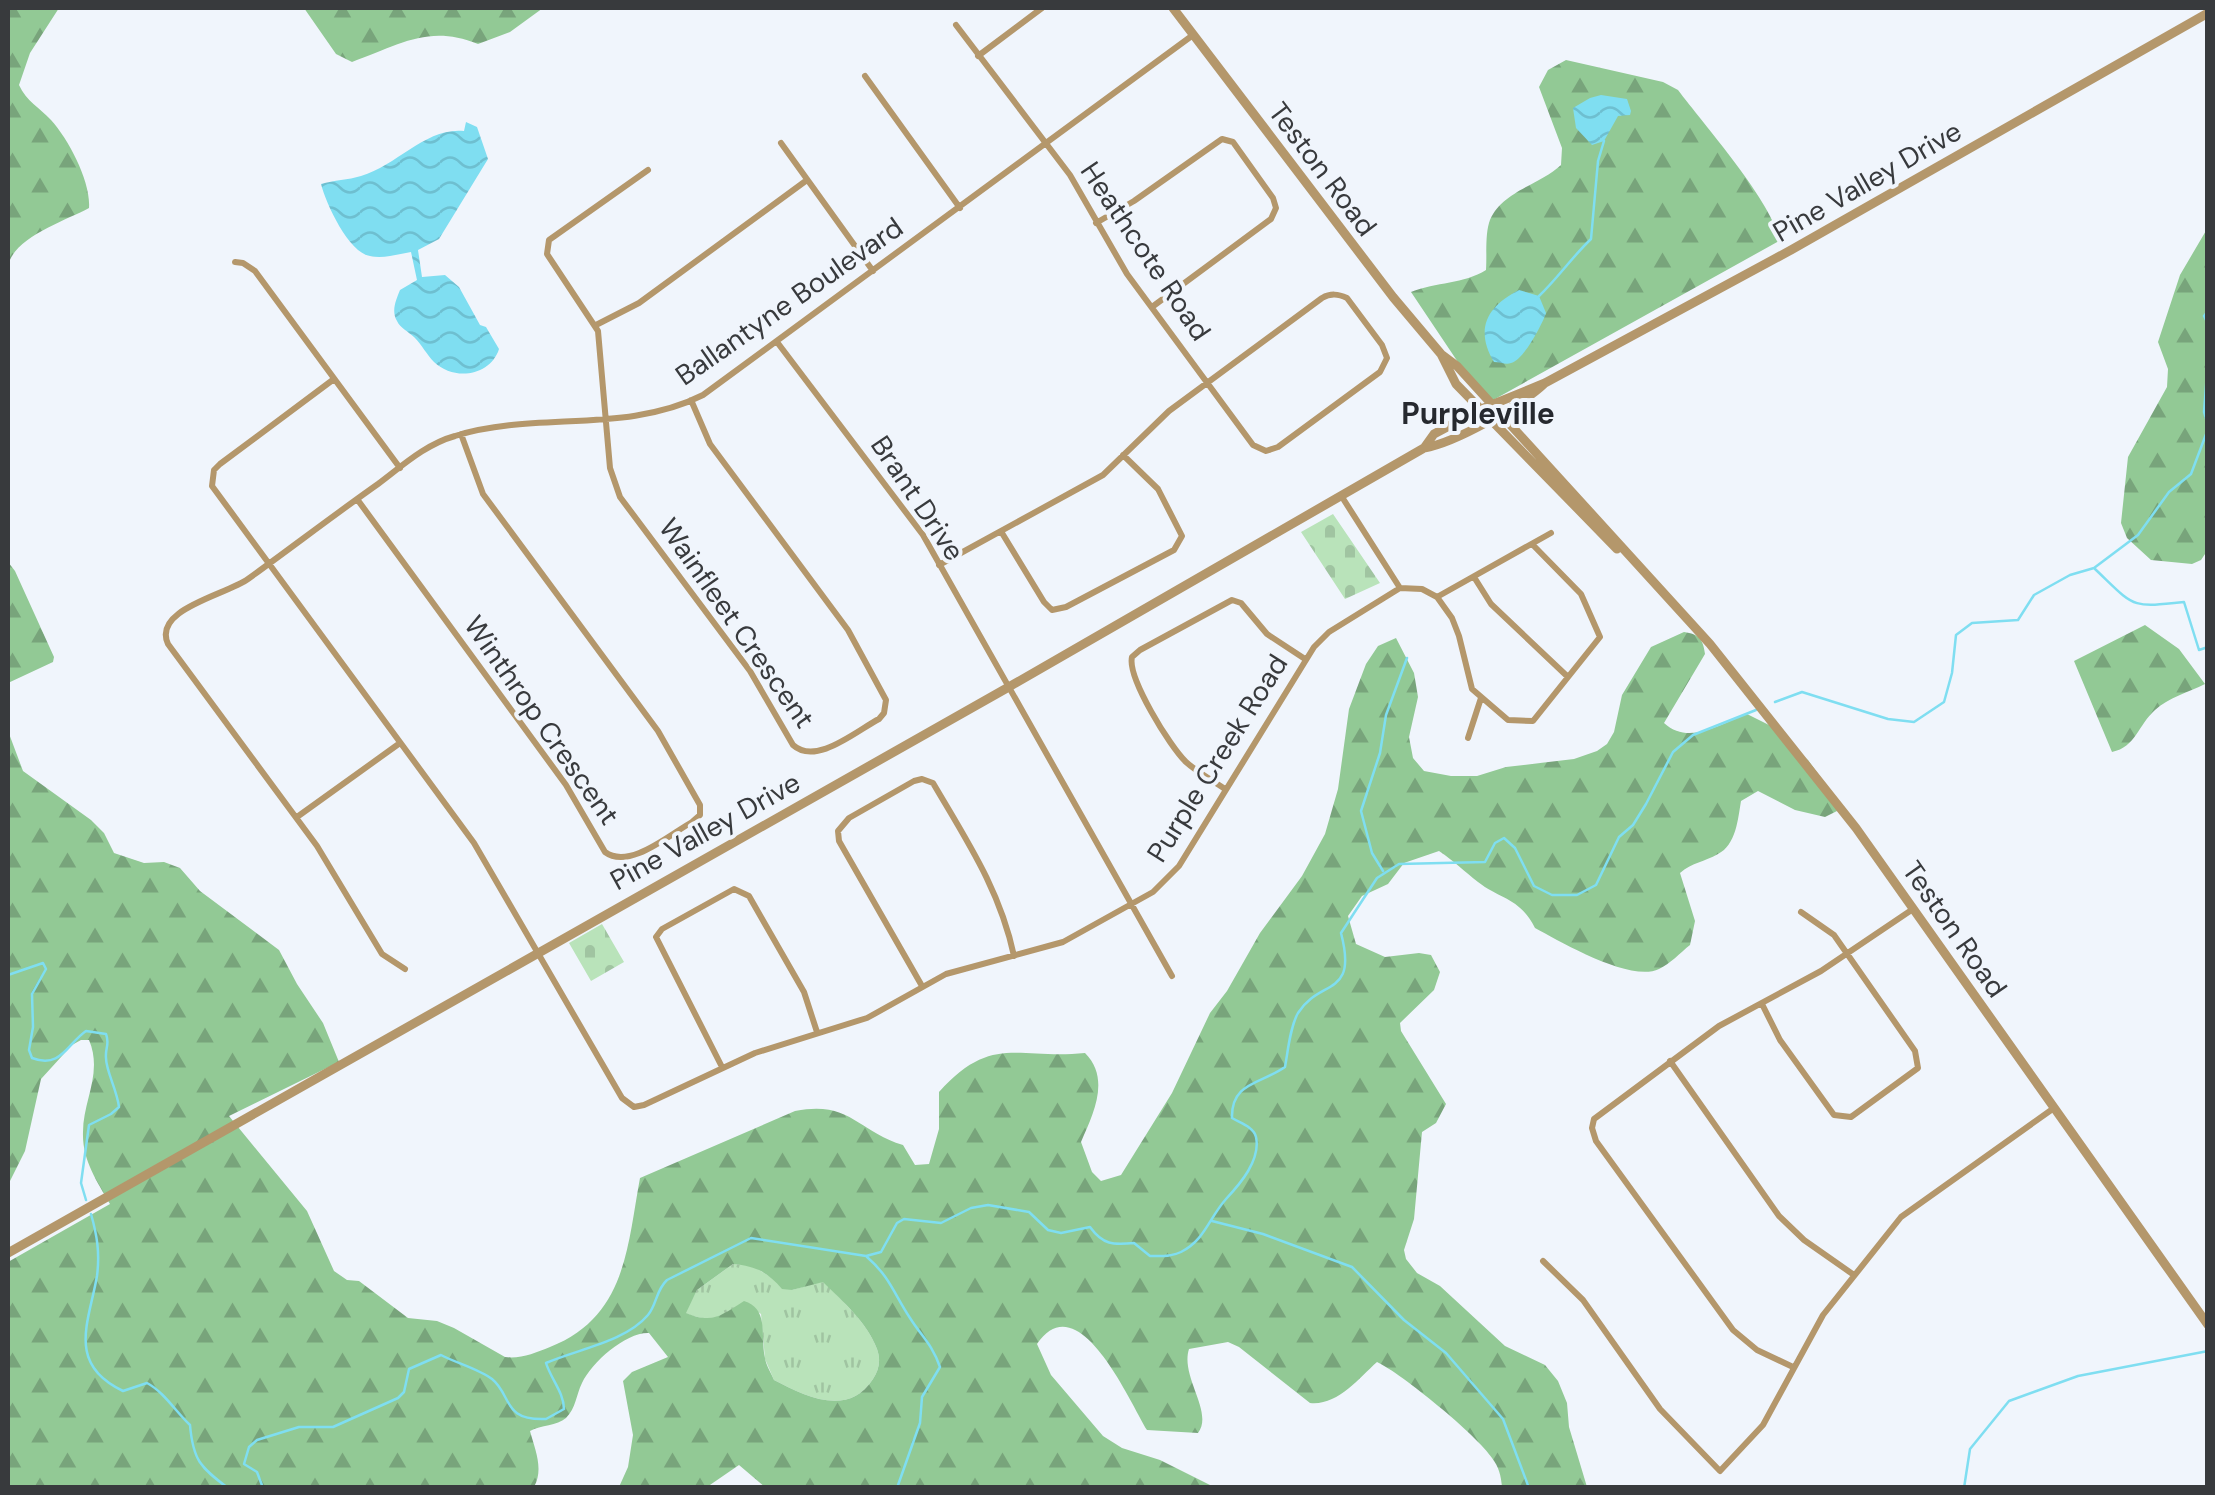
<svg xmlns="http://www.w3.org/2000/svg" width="2215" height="1495" viewBox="0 0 2215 1495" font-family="'DM Sans',sans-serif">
  <defs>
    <pattern id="grass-tufts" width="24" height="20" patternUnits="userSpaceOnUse" patternTransform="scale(2.5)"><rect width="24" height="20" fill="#b9e3ba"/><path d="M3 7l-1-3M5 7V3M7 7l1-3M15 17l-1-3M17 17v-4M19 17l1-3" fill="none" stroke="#a0c4a1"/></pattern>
    <pattern id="forest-firs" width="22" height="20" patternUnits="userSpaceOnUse" patternTransform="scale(2.5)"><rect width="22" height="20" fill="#92c995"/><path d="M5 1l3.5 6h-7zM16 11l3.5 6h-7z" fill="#78a47b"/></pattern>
    <pattern id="cemetery-stones" width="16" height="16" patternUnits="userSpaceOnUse" patternTransform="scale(2.5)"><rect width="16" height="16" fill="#b9e3ba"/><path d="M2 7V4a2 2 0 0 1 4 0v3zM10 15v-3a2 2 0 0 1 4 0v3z" fill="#a0c4a1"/></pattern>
    <pattern id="water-waves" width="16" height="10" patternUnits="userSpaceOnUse" patternTransform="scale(2.5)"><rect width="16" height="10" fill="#7fdef1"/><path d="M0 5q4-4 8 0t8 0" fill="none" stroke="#6ebfd0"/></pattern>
  </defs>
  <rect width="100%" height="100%" fill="#f0f5fc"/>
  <path fill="url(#grass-tufts)" d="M733,1264L751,1265L792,1290L823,1281C843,1302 867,1322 877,1349C881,1360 879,1370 873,1379C848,1418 805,1396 774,1380L765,1359L761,1314L744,1302C720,1317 713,1324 685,1313L697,1290Z"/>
  <path fill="url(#forest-firs)" fill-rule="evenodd" d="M8,8H59L30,53L19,85C26,101 40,108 51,120C69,140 91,182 89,208C65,221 14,237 8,266Z
    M304,8H543L510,32L478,44C428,24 400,45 352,62L336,54Z
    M1566,60L1663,82L1678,90C1701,121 1776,206 1779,241L1486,404L1411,292C1436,282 1464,284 1486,270C1487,256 1485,237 1489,223C1499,192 1540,185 1561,165L1562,148L1539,87L1548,70Z
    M2207,229V551L2201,560L2192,564L2151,560L2127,538L2121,523L2128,457L2167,387L2168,369L2158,342L2180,275Z
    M8,562L15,571L54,657L53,662L8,683Z
    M2145,625L2179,649L2205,684C2189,692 2168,698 2155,710C2138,725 2136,747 2112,752L2074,661Z
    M1684,632C1699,634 1703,639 1705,654L1664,723C1689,746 1720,724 1747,714L1777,729L1786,742L1808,760L1840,804L1839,810L1825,817L1795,810L1758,791L1741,801C1738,819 1736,845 1718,854C1704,862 1693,862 1680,873L1695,921L1690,945C1680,953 1670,964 1659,969C1631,983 1561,942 1535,928C1519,897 1501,900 1478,882C1465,872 1454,861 1439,851L1404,863L1388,884L1362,896L1348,916L1356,944L1385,957L1419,953L1431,955L1440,972L1434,990L1400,1023L1401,1031L1446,1104L1436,1123L1422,1132L1414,1219L1404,1250L1406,1259L1417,1273L1440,1286L1505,1346L1545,1365L1558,1381L1567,1403L1569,1427L1587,1487H1502C1501,1476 1499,1467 1492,1458C1478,1436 1401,1373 1377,1362C1358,1379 1337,1406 1310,1403L1239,1347L1228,1342L1189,1349C1180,1377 1214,1412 1198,1433L1147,1430C1129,1400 1078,1283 1037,1344L1051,1375L1103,1436L1122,1448L1160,1460L1214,1487L766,1488L739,1465L707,1487H619L628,1467L633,1435L623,1381L632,1372L668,1357L649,1333C626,1332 592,1362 582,1383C576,1395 576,1408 566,1418C557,1426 541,1425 530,1431C535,1450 544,1469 534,1487L8,1488V1262L110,1204C97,1181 82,1160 83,1132C83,1100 103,1073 89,1040H81L72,1045L41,1079L25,1151L8,1185V731L23,771L91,820L104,833L114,853L144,863L164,862L180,868L200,891L279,950L297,984L323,1023L339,1062L229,1116L307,1211L334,1271L347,1280L359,1281L408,1318L437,1321L454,1328L505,1357C521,1359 535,1353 550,1347C626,1317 627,1248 640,1178L795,1111C850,1100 857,1131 903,1145L915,1165L929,1164L939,1129V1092C992,1033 1018,1060 1085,1053C1111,1079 1093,1114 1081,1142L1092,1172L1101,1181L1121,1175L1172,1093L1210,1013L1227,991L1260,933L1302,876L1325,834L1338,789L1349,709L1366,664L1378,646L1396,638L1414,673L1418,697L1409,737L1413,758L1424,771L1451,776H1477L1506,767L1574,759L1597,751L1607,744L1614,732L1622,695L1651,647ZM733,1264C755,1266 768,1272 782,1289L792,1290L823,1282C843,1302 867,1322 877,1349C881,1360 879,1370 873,1379C848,1418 805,1396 774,1380C771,1373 766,1365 765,1358C760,1337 770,1309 744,1301C720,1316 713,1324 686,1313L697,1290Z"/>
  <path fill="url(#cemetery-stones)" d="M1333,514L1380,583L1345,599L1301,532Z
    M602,924L624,962L591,981L569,943Z"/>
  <path fill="url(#water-waves)" d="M1601,95L1627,99L1631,111L1630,115L1618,116L1604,141L1592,145L1576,128L1573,108L1590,98Z
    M466,122L477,127L488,159L439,239L418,250L422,277L445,275L459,287L480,325L486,327L499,349C491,375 455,382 434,362C427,355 422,345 414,337C409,332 400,328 397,321C391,311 396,300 400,290L417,280L411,252C398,254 384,259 370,256C349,253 326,204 321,184C334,180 348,180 361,176C398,165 426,127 464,131Z
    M1519,290L1539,296L1546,313C1542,325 1523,361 1511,363C1506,365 1500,362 1494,362C1474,328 1488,306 1519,290Z"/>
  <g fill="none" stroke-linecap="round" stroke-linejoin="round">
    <path stroke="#7fdef1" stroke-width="2.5" d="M1539,296C1558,278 1572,257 1591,239L1598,161L1604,141
      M2208,311L2204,316L2208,324
      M2208,360L2204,412L2208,425
      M2095,569C2135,607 2129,608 2184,602L2199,650L2208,647
      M1775,702L1802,692L1888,719L1914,722L1944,702L1952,673L1956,635L1972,623L2018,620L2034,595L2070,575L2094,568L2138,535L2169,492L2191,474L2208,429
      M1383,871L1372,853L1361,811L1380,753L1386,715L1407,658
      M8,975L43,963L46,969L32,994L33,1027L29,1050L32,1058C61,1069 67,1044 86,1031L106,1034C110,1044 105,1048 106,1058C106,1071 117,1090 119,1107L111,1114L89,1125L81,1183L86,1200
      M91,1214C97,1235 100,1253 97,1276C89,1322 66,1364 123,1391L147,1383C164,1392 176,1412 190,1425C193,1460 200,1467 228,1488
      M1212,1221L1263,1234L1352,1267L1404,1320L1446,1353L1503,1419L1529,1488
      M867,1257C890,1277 894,1294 910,1318C922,1337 932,1344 940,1367L922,1397L920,1423L897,1488
      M263,1488L257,1472L244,1464L249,1447L257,1440L299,1427H333L398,1398L404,1392L409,1369L441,1355C456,1363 479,1369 492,1379C512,1395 502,1421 546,1419L564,1409C564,1393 551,1379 546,1363C578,1349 625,1342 648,1315C657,1304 656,1290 667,1280L751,1238L866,1256L881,1252L897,1223L904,1219L941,1223L971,1208L988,1205L1029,1212L1048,1230L1061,1233L1090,1227C1103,1245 1113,1245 1134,1243L1150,1256C1160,1256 1171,1257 1181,1252C1205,1240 1209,1218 1226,1199C1240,1184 1261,1160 1256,1137C1254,1127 1240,1123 1232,1118C1231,1082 1261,1084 1285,1067C1288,1051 1290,1027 1298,1013C1320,978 1358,998 1341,933L1377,878L1399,864L1485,862L1495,843L1504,838L1515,848L1534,886L1552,895H1577L1596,885L1619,837L1633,825L1646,804L1673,752L1693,735L1756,710
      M1964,1488L1970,1449L2009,1401L2078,1376L2208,1351"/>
    <path stroke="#b4976b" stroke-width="6" d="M978,56L1042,8
      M865,76L960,208
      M781,143L873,271
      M648,170L549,240L547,254L598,331L610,468L620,497L750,671L793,745C816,766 856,731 879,719L884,713L886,700L848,630L710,444L691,400
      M1096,223L1134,201L1222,139L1233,142L1273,198L1276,208L1271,219L1152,307
      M235,262L243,263L255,271L400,468
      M596,325L639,303L807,180
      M777,342L923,535L1172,976
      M334,379L220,464L214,470L212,486L474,843L622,1098L634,1107L644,1105L755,1053L867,1018L946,974L1063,942L1153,892L1179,866L1314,647L1329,632L1400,588L1422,589L1437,597L1452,618L1459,636L1472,689L1508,720L1533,721L1600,637L1581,594L1532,544
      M1342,497L1400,588
      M357,499L566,785L605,852C629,870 669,835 692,822L700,815V805L658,731L483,494L461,434
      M1002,533L1044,602L1052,610L1066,607L1174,550L1182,536L1158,489L1123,455
      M939,565L1103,475L1169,411L1322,298C1331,293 1338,294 1347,298L1382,345L1387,358L1380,372L1278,447L1266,451L1253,445L1127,274L1070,175L956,25
      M1474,577L1491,604L1568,677
      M1437,597L1551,533
      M1468,738L1481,698
      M1225,789C1212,780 1197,772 1186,762C1170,747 1127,677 1132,657L1140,650L1232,600L1241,603L1267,634L1305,659
      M297,817L400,743
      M405,969L382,954L317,846L168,644C152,609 226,595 248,579C291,548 334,515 378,484C402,466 426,444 455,436C536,411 626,434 703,395L1193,35
      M922,986L839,841L838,831L849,818L914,781L922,779L933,783C967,841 1000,890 1014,956
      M1762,1004L1780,1040L1834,1115L1851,1117L1918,1068L1915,1051L1834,935L1801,912
      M1670,1061L1779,1216L1804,1240L1854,1275
      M722,1067L656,937L662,929L734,889L749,896L804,992L817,1032
      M1543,1261L1583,1300L1660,1409L1720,1471L1763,1425L1823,1315L1901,1217L2054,1108
      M1793,1367L1757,1350L1733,1330L1596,1141L1592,1128L1594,1119L1719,1026L1821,971L1913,909"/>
    <path stroke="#b4976b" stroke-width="9" d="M1173,8L1393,297L1441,354L1456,384L1617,549
      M1441,354L1457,366L1710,644L1856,828L2208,1325
      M1424,448L1434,434L1479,410L1545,383L1791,250L2208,13
      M8,1253L1007,688L1424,448C1455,443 1522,405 1545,383"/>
  </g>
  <g text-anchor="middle" stroke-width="8" stroke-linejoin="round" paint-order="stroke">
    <g font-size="28" fill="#383a3d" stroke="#f0f5fc">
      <text transform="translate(1323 169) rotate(53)" y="10">Teston Road</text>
      <text transform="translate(1867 181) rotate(-30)" y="10">Pine Valley Drive</text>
      <text transform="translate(1146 251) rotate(56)" y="10">Heathcote Road</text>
      <text transform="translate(789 301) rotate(-35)" y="10">Ballantyne Boulevard</text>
      <text transform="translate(918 498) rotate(56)" y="10">Brant Drive</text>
      <text transform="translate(737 623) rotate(55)" y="10">Wainfleet Crescent</text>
      <text transform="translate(542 720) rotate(55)" y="10">Winthrop Crescent</text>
      <text transform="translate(1217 758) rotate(-58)" y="10">Purple Creek Road</text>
      <text transform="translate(705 831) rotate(-29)" y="10">Pine Valley Drive</text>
      <text transform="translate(1955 929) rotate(55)" y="10">Teston Road</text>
    </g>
    <g font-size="30" font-weight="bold" fill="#26292f" stroke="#f0f5fc">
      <text x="1478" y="424">Purpleville</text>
    </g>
  </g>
  <rect width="2215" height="1495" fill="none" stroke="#383a3d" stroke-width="20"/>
</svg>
